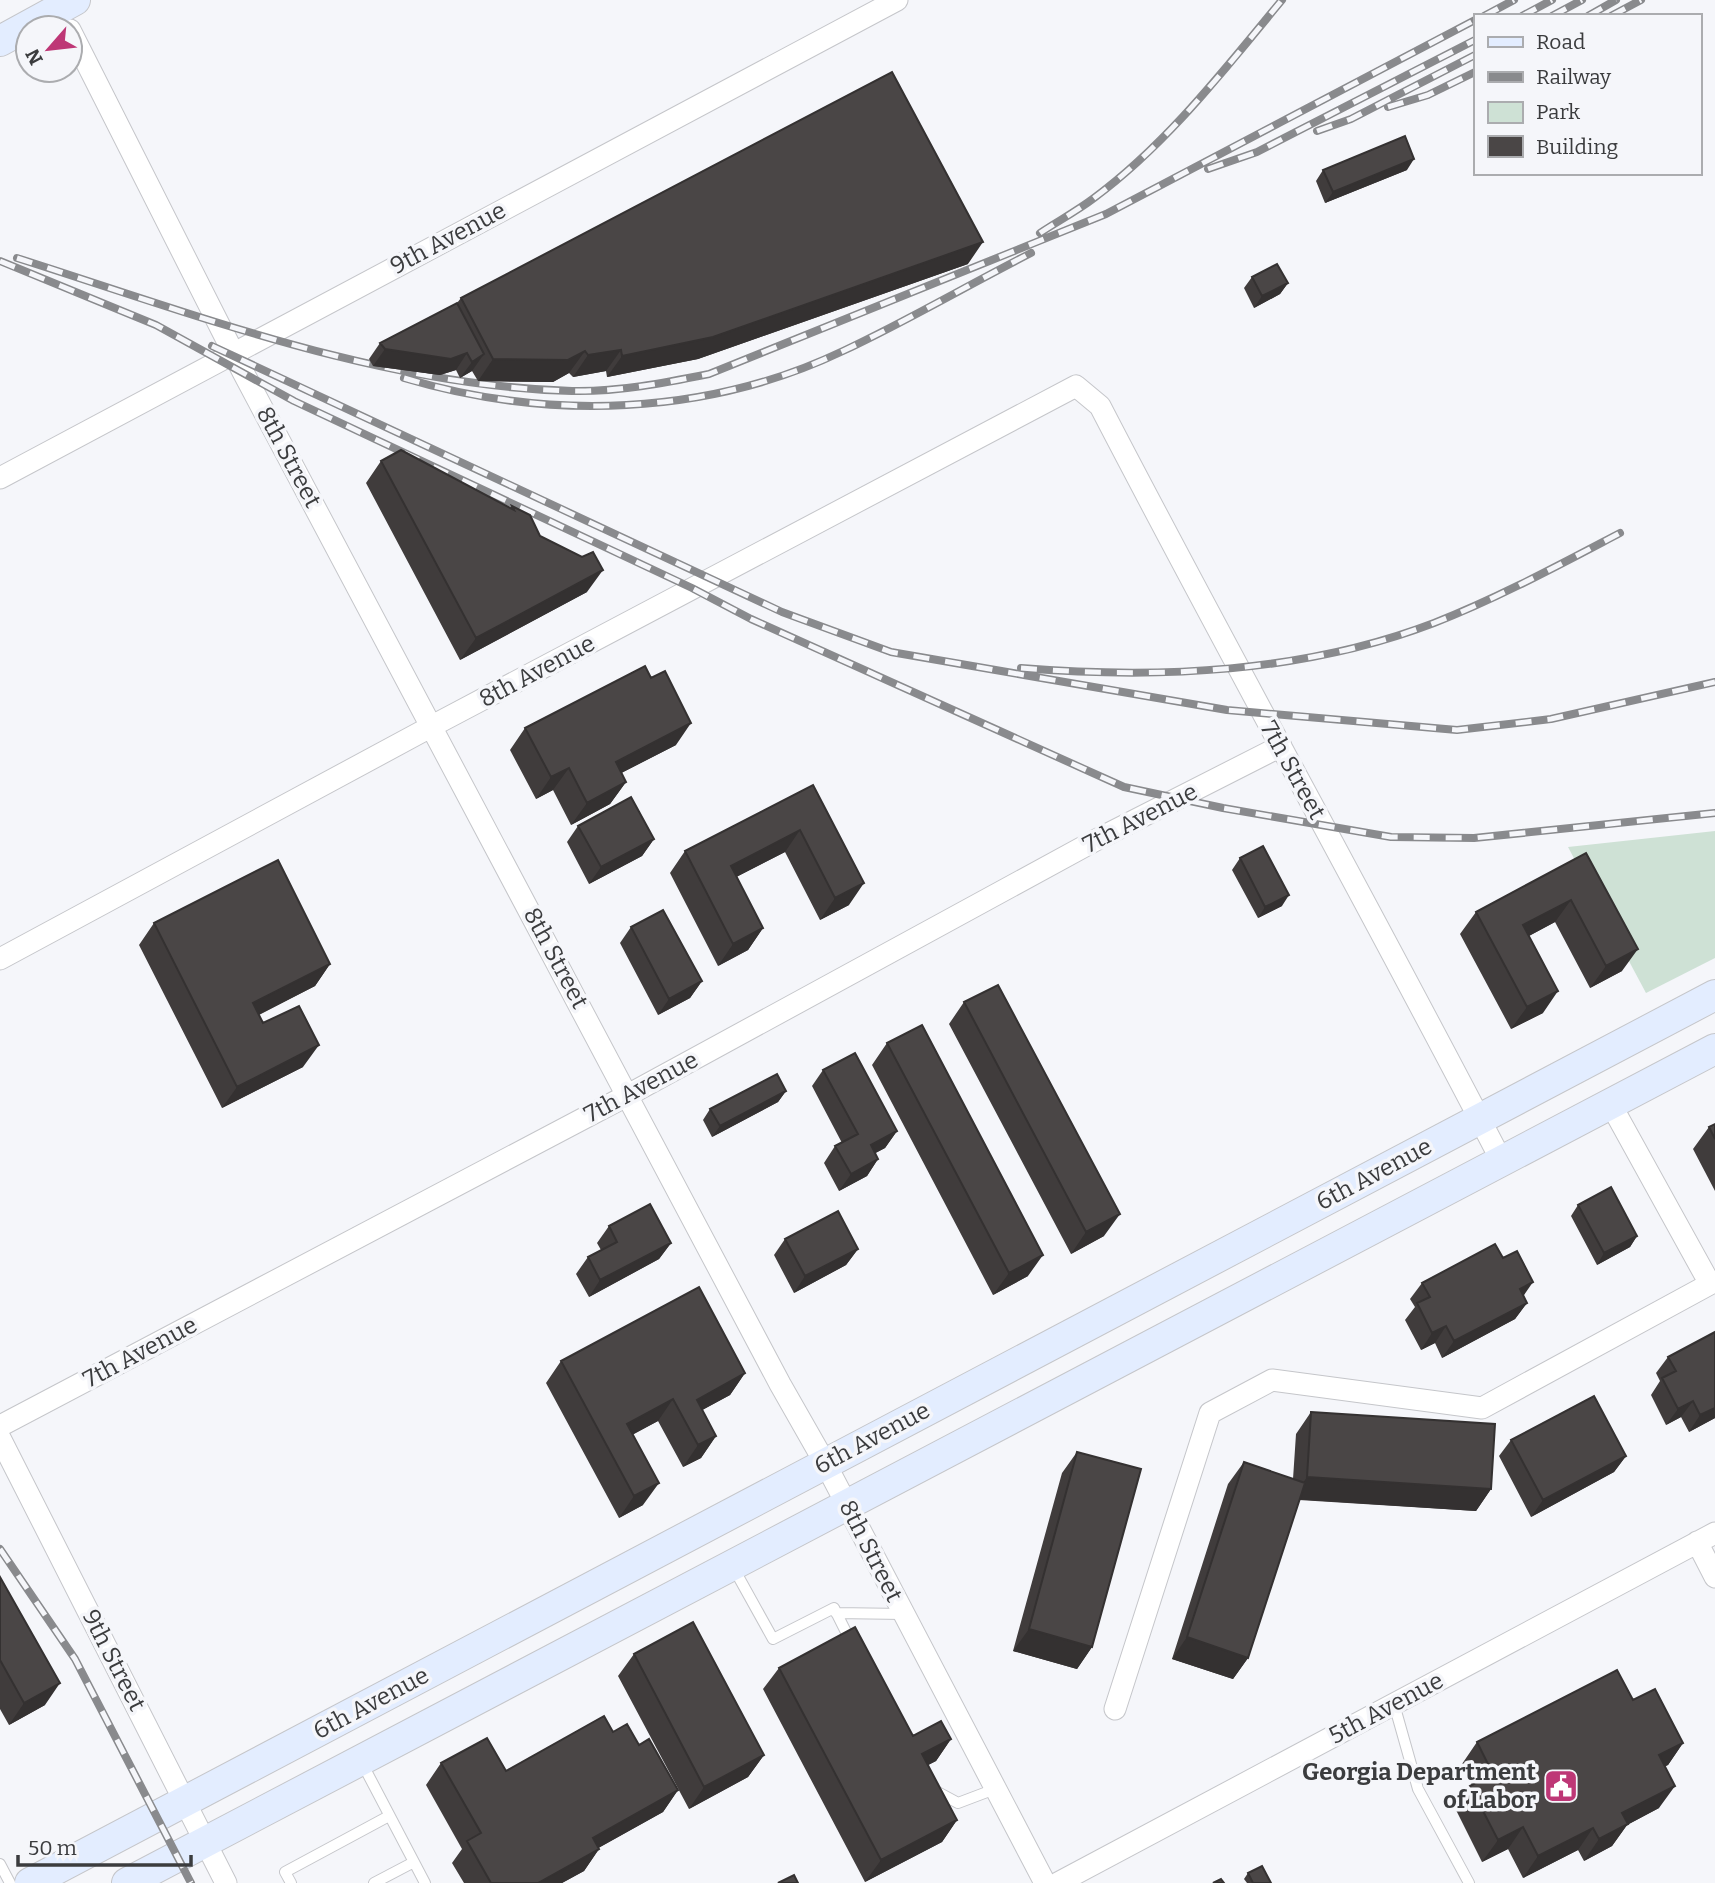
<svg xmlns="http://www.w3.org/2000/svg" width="1715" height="1883" viewBox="0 0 1715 1883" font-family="Bitter,serif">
  <rect width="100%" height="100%" fill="#f5f6fa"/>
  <path fill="#cee1d5" d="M1715,831V958L1646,993L1568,847Z"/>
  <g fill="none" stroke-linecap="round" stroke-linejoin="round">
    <g stroke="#c5c6ca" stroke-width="12">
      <path id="service" d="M733,1567L773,1639L834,1608L851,1642
        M836,1613L903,1614
        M1394,1704L1418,1789L1469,1883
        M362,1763L425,1883
        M932,1789L958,1803L995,1789
        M0,1864L10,1883
        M291,1883L285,1872L389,1816
        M374,1883L414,1862"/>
    </g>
    <g stroke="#c5c6ca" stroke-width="23">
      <path id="minor" d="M70,30L243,372L780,1384L825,1463L1045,1883
        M0,478L897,0
        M0,959L434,725L1076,386L1100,406C1231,659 1370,907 1501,1160
        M0,1426L628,1095L1096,840L1281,746
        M0,1438L226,1883
        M1697,1542L1715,1577
        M1115,1709L1210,1413L1272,1380L1482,1408L1710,1284L1610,1103
        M1058,1883L1715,1533"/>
    </g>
    <g stroke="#c5c6ca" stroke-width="32">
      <path id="secondary" d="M0,41L75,0
        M30,1883L1715,995
        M127,1883L1715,1049"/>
    </g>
    <use href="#service" stroke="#fff" stroke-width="10"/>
    <use href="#minor" stroke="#fff" stroke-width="21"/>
    <use href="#secondary" stroke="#e3edff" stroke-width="30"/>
    <g stroke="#898a8d" stroke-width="8">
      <path id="rail" d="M1484,16L1514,0
        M1522,16L1552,0
        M1552,16L1582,0
        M1588,16L1616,0
        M1611,16L1641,0
        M1388,107L1428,95L1475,72
        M1317,131L1351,119L1475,55
        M1208,169L1257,152L1475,40
        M1040,233C1058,221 1077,211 1094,198C1167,144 1224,70 1282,0
        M17,258C197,315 381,386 572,391C618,392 664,383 709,374L1106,214L1475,20
        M0,261L156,325L294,401L692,588L751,619L1124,787L1223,808L1391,837L1474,838L1715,813
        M212,346L782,612L891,652L1227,710L1457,730L1551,719L1715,682
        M404,378C548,421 707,416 843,351C907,321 968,285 1031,253
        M1021,668C1159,679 1303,673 1434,623C1498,598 1559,565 1620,533
        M0,1549L75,1659L191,1883"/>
    </g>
    <use href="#rail" stroke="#f5f6fa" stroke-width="5" stroke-dasharray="16" stroke-linecap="butt"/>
  </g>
  <path fill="#403c3c" d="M1323,170H1407L1325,203L1316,181Z
    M968,264L698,359L607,377L606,371L573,377L569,373L553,382L478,381L472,371L460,378L456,370L440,375L373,366L369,359L380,343L457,303L461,298Z
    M1252,277L1288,283L1280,294L1254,308L1244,288Z
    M381,461L510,508L512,506L540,536L587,592L460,660L366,483Z
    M525,728L676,745L621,773L626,782L610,804L571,825L553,790L536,799L510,750Z
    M813,785L849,905L820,920L785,852L736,877L763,928L748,950L718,966L670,873L685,851Z
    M578,826L654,839L642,856L589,884L567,842Z
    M1586,853L1622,971L1590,988L1555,922L1529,936L1543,1013L1511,1029L1460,934L1476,912Z
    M1240,858L1282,906L1258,918L1232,870Z
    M154,923L330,964L315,986L259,1015L263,1023L303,1067L222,1108L139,945Z
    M631,927L702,981L690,998L658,1015L620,943Z
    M964,1002L1104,1236L1071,1254L949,1024Z
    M887,1043L1028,1276L993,1295L872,1065Z
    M823,1070L897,1131L885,1148L875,1153L878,1159L867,1176L839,1191L824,1163L835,1146L842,1143L812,1086Z
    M786,1091L778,1102L712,1137L703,1120L710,1109Z
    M1715,1124V1191L1693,1149L1709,1127Z
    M1578,1205L1637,1236L1630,1247L1597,1265L1571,1216Z
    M609,1226L671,1243L659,1259L589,1297L576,1274L588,1257L601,1250L597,1243Z
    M785,1239L858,1249L846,1265L794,1293L774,1255Z
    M1422,1283L1523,1296L1527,1303L1515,1319L1442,1358L1435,1343L1421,1350L1405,1320L1415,1307L1410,1299Z
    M1715,1332V1418L1689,1432L1681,1417L1666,1425L1651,1395L1660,1381L1656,1373L1668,1357Z
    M561,1361L745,1373L730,1395L702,1410L716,1436L701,1458L683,1467L658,1421L633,1434L643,1505L619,1518L546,1383Z
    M1311,1412L1491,1489L1476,1511L1299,1500L1248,1658L1233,1679L1172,1659L1228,1484L1244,1462L1293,1479L1296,1434Z
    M1511,1440L1626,1456L1614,1472L1531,1517L1499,1456Z
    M1077,1452L1092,1647L1077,1669L1013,1651L1062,1473Z
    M0,1577L45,1705L9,1725L0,1709Z
    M634,1654L764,1755L748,1777L689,1809L618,1676Z
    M779,1668L913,1736L951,1739L936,1761L928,1765L957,1820L942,1842L865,1882L763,1689Z
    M1633,1700L1683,1743L1668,1765L1665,1766L1659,1808L1627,1825L1612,1846L1584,1861L1578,1850L1523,1878L1508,1849L1482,1862L1455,1808L1470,1786L1472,1785L1462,1764L1477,1742Z
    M613,1732L639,1745L678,1790L663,1812L598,1848L599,1849L584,1871L562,1883H464L452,1863L462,1849L426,1785L441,1763L506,1771Z
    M1248,1873L1271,1883H1247L1244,1879Z"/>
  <path fill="#343131" d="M1414,159L1407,170L1325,203L1333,192Z
    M983,242L968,264L698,359L607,377L622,356Z
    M1288,283L1280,294L1254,308L1262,296Z
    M385,349L467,353L456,370L440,375L373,366Z
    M621,350L606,371L573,377L588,355Z
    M585,351L569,373L553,382L478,381L493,359Z
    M484,354L472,371L460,378L472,362Z
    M603,570L587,592L460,660L476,638Z
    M691,723L676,745L600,784L616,762Z
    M569,768L553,790L536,799L551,777Z
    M626,782L610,804L571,825L587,803Z
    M800,830L785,852L715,888L731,866Z
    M654,839L642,856L589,884L601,867Z
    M864,883L849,905L820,920L835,898Z
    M1289,895L1282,906L1258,918L1265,907Z
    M1571,900L1555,922L1508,947L1523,925Z
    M763,928L748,950L718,966L733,944Z
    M1638,949L1622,971L1590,988L1606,966Z
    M330,964L315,986L238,1025L253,1003Z
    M702,981L690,998L658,1015L669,999Z
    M1558,991L1543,1013L1511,1029L1527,1007Z
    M319,1045L303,1067L222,1108L237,1087Z
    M786,1091L778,1102L712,1137L720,1126Z
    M897,1131L885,1148L859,1162L871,1145Z
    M878,1159L867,1176L839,1191L851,1174Z
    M1120,1214L1104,1236L1071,1254L1086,1232Z
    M1637,1236L1630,1247L1597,1265L1604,1253Z
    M671,1243L659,1259L589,1297L600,1280Z
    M858,1249L846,1265L794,1293L805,1276Z
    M1043,1255L1028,1276L993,1295L1009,1273Z
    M1533,1282L1522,1298L1520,1289Z
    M1527,1303L1515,1319L1442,1358L1454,1341Z
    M1446,1326L1435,1343L1421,1350L1432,1333Z
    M745,1373L730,1395L684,1420L697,1400Z
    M673,1399L658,1421L612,1446L627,1424Z
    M1693,1401L1681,1417L1666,1425L1678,1409Z
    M1715,1408V1418L1689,1432L1700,1415Z
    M716,1436L701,1458L683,1467L698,1445Z
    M1626,1456L1614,1472L1531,1517L1543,1500Z
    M1307,1477L1491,1489L1476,1511L1292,1499Z
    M659,1483L643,1505L619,1518L634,1496Z
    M1029,1629L1092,1647L1077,1669L1013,1651Z
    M1187,1637L1248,1658L1233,1679L1172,1659Z
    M60,1683L45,1705L9,1725L24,1703Z
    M951,1739L936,1761L907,1776L922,1754Z
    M1683,1743L1668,1765L1644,1777L1659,1755Z
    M764,1755L748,1777L689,1809L704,1787Z
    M1675,1786L1659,1808L1627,1825L1612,1846L1584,1861L1599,1839L1622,1813Z
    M678,1790L663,1812L577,1860L593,1838Z
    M957,1820L942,1842L865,1882L881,1860Z
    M1523,1827L1508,1849L1482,1862L1498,1840Z
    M1593,1828L1578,1850L1523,1878L1538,1856Z
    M599,1849L584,1871L562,1883H538Z"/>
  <path fill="#4a4646" stroke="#343131" stroke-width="2" d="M892,72L983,242L713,337L622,356L621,350L588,355L585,351L568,360L493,359L461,298Z
    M1405,136L1414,159L1333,192L1323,170Z
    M1277,264L1288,283L1262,296L1252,277Z
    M457,303L484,354L472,362L467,353L451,359L385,349L380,343Z
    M401,450L514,510L512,506L530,515L540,536L582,557L593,552L603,570L476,638L381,461Z
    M645,666L651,678L665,671L691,723L616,762L626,782L587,803L569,768L551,777L525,728Z
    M813,785L864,883L835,898L800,830L731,866L763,928L733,944L685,851Z
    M631,797L654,839L601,867L578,826Z
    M1263,846L1289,895L1265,907L1240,858Z
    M1586,853L1638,949L1606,966L1571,900L1523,925L1558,991L1527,1007L1476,912Z
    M278,860L330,964L253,1003L263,1023L299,1006L319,1045L237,1087L154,923Z
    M663,910L702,981L669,999L631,927Z
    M998,985L1120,1214L1086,1232L964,1002Z
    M922,1025L1043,1255L1009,1273L887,1043Z
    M855,1053L897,1131L871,1145L878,1159L851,1174L835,1146L858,1134L823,1070Z
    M777,1074L786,1091L720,1126L710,1109Z
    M1715,1124V1139L1709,1127Z
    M1611,1187L1637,1236L1604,1253L1578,1205Z
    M650,1204L671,1243L600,1280L588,1257L617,1242L609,1226Z
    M838,1211L858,1249L805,1276L785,1239Z
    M1495,1244L1503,1258L1517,1251L1533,1282L1520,1289L1527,1303L1454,1341L1446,1326L1432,1333L1417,1303L1430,1297L1422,1283Z
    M699,1287L745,1373L697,1400L716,1436L698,1445L673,1399L627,1424L659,1483L634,1496L561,1361Z
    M1715,1332V1408L1700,1415L1693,1401L1678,1409L1662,1378L1676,1371L1668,1357Z
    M1594,1396L1626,1456L1543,1500L1511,1440Z
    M1311,1412L1495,1424L1491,1489L1307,1477Z
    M1077,1452L1141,1469L1092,1647L1029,1629Z
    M1244,1462L1305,1483L1248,1658L1187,1637Z
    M0,1577L60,1683L24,1703L0,1660Z
    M693,1622L764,1755L704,1787L634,1654Z
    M855,1627L913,1736L941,1721L951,1739L922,1754L957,1820L881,1860L779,1668Z
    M1617,1670L1633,1700L1655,1689L1683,1743L1659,1755L1675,1786L1622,1813L1628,1824L1599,1839L1593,1828L1538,1856L1523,1827L1498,1840L1470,1786L1493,1774L1477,1742Z
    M604,1716L613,1732L627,1724L639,1745L649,1739L678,1790L593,1838L599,1849L538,1883H491L467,1841L481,1833L441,1763L487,1738L506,1771Z
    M1262,1866L1271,1883H1253L1248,1873Z
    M794,1875L798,1883H778Z
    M1221,1879L1224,1883H1213Z"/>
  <defs>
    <g id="civic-square" transform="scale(1.75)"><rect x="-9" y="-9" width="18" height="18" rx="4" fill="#be3776" stroke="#f5f6fa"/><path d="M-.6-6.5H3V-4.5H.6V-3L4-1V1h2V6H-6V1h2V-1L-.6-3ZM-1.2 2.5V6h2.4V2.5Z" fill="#fff"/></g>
  </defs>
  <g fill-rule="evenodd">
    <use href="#civic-square" x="1561" y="1786"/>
  </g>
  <g text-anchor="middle" stroke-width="7" stroke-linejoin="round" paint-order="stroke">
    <g font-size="24" fill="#3b3c3e" stroke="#f5f6fa">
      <text transform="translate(448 238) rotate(-28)" y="8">9th Avenue</text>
      <text transform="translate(289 457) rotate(62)" y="8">8th Street</text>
      <text transform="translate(537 671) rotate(-28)" y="8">8th Avenue</text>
      <text transform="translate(1293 770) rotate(61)" y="8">7th Street</text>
      <text transform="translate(1140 818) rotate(-27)" y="8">7th Avenue</text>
      <text transform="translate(556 958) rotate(62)" y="8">8th Street</text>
      <text transform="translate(641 1087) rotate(-28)" y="8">7th Avenue</text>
      <text transform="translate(1374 1174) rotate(-28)" y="8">6th Avenue</text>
      <text transform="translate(140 1352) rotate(-28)" y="8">7th Avenue</text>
      <text transform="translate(872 1438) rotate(-28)" y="8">6th Avenue</text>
      <text transform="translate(871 1551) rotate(63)" y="8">8th Street</text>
      <text transform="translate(114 1660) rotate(63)" y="8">9th Street</text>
      <text transform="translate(371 1703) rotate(-28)" y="8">6th Avenue</text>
      <text transform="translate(1386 1708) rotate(-28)" y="8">5th Avenue</text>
    </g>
    <g font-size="24" font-weight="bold" fill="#3b3c3e" stroke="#f5f6fa" text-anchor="end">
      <text x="1536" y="1780">Georgia Department<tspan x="1536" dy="28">of Labor</tspan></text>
    </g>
  </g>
  <rect x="1474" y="14" width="228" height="161" fill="#f5f6fa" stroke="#abacaf" stroke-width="2"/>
  <rect x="1488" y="37" width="35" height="10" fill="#e3edff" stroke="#abacaf" stroke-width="2"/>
  <text x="1536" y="49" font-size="21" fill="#3b3c3e">Road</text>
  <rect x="1488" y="72" width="35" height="10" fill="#898a8d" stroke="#abacaf" stroke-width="2"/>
  <text x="1536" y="84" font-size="21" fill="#3b3c3e">Railway</text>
  <rect x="1488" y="102" width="35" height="21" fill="#cee1d5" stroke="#abacaf" stroke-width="2"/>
  <text x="1536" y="119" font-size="21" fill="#3b3c3e">Park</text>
  <rect x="1488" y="136" width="35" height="21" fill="#4a4646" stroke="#abacaf" stroke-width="2"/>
  <text x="1536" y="154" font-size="21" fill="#3b3c3e">Building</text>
  <g transform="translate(49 49) rotate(242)"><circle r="33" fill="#f5f6fa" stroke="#abacaf" stroke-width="2"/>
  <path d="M0-5L12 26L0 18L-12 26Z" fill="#be3776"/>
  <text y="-10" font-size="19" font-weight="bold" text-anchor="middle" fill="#3b3c3e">N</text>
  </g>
  <path d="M18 1855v10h173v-10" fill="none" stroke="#3b3c3e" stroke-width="3.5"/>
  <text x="28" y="1855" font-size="21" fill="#3b3c3e" stroke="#f5f6fa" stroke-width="5" paint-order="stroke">50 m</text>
</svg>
